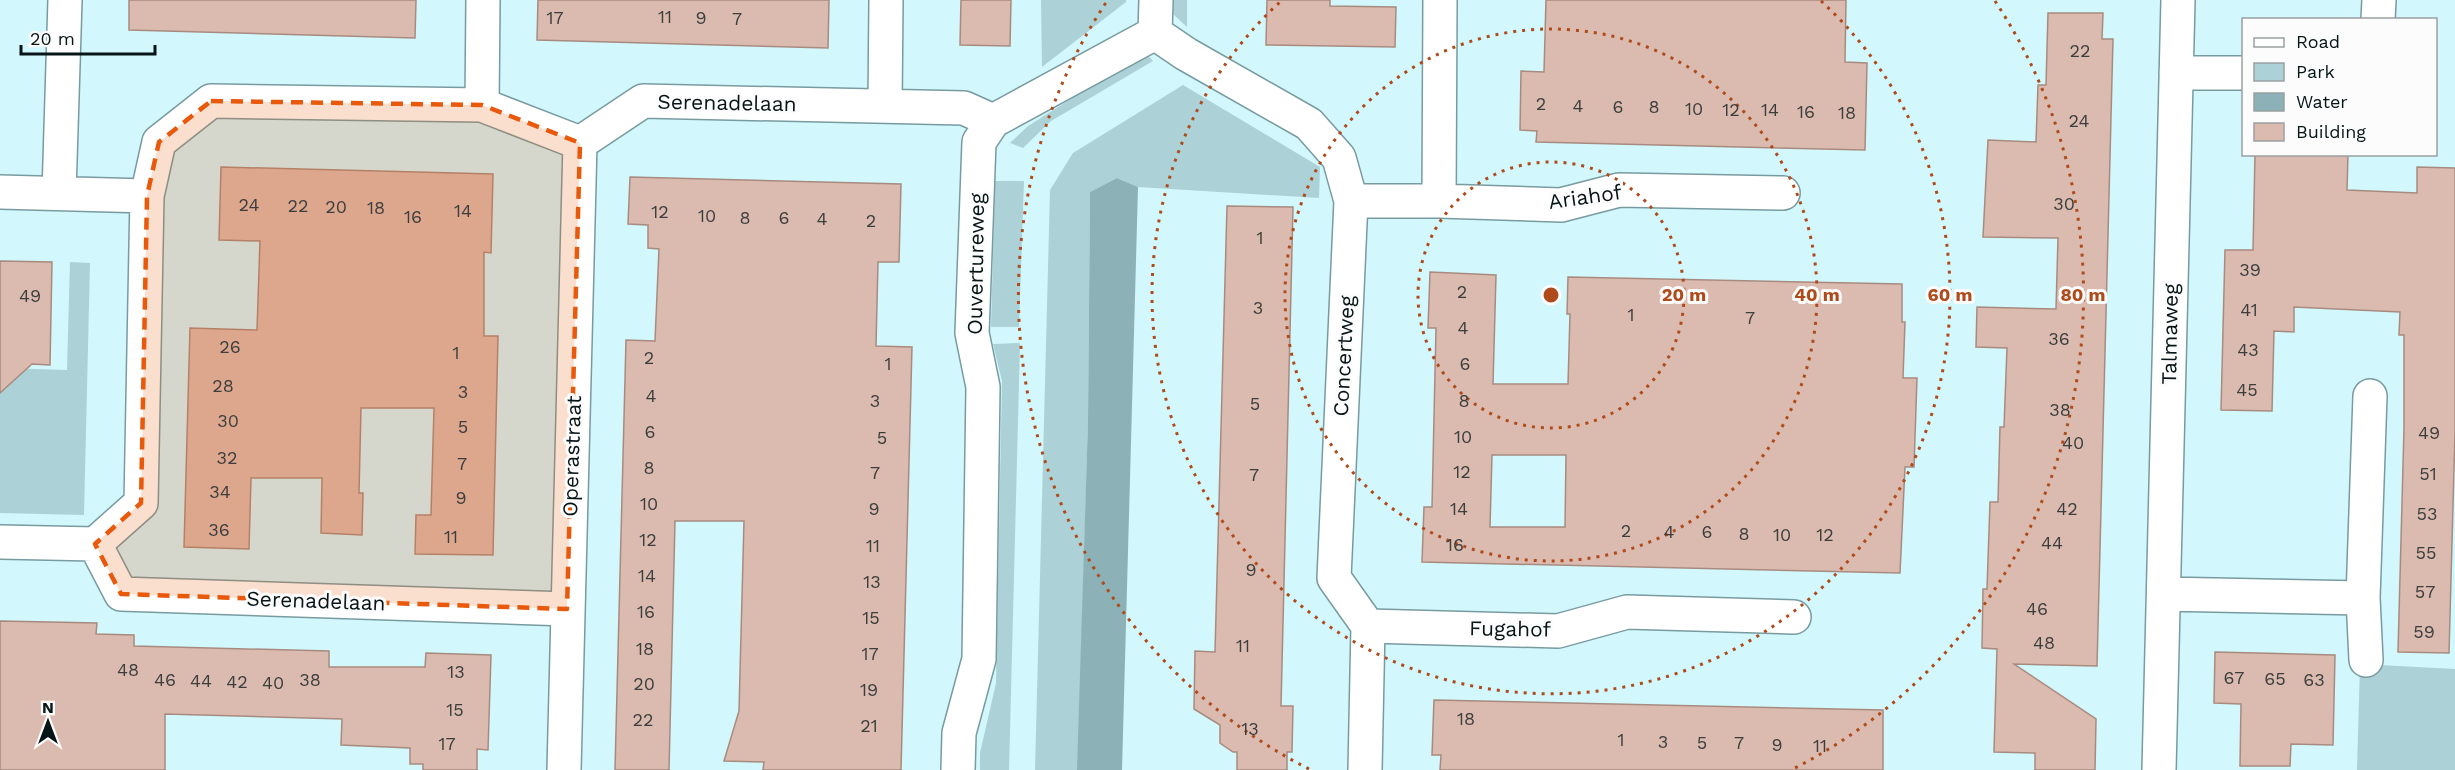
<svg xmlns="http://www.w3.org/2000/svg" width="2455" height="770" viewBox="0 0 2455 770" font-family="'Work Sans',sans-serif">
  <rect width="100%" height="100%" fill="#d2f7fd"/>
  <path fill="#acd2d7" d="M1041,0H1126V2L1042,67Z
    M1174,0H1187V27L1173,14Z
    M1145,52L1153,61L1051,121L1023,148L1010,143L1028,126Z
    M1183,85L1320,167L1319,198L1138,187L1117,178L1090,192L1088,421L1078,770H1035L1050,190L1073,153Z
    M995,181H1024L1019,327H991Z
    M70,262L90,263L84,515L0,513V368L67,370Z
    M1020,343L1009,770H980V753L996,683L1002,381L993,344Z
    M2360,664L2455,669V770H2357Z"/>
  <path fill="#8cb1b7" d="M1117,178L1138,187L1122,770H1077L1088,421L1090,192Z"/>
  <path fill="#dbbbaf" stroke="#a88b7f" stroke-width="1.5" fill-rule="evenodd" d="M129,0H416L415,38L129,30Z
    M538,0H829L828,48L537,40Z
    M961,0H1011L1010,46L960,45Z
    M1267,0H1330V6L1396,7L1395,47L1266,45Z
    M1546,0H1846L1845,62L1867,63L1865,150L1536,142L1537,131L1520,130L1521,71L1544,72Z
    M2048,13H2103L2102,39H2113L2097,666L2014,664L2096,719L2095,770H2035V753L1994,752L1997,649L1982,648L1983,589H1987L1990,502H1998L2000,427H2004L2007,348L1976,347L1977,307L2056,309L2058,238L1983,237L1988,140L2036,142L2038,85H2046Z
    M2255,154H2348L2347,190L2417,193V167L2455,168V432L2449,653L2398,652L2404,428V335H2399L2400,312L2294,307V332L2274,331L2272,411L2221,410L2225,250H2253Z
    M221,167L493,174L491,253L484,252V336H498L493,555L415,554L416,515H431L434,408H361L359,493H363L362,535L321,533L322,478H251L249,549L184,547L190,328L257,330L260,241L219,240Z
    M630,177L901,184L899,262H878L876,346L912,347L901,770H763L764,762L724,761L739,711L744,521H675L669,770H615L626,340L655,341L659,249L648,248V225L628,224Z
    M1227,206L1293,207L1281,706H1293L1292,752H1287V770H1237V752H1233L1220,743V725L1194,709L1195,651L1215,652Z
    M0,261L52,262L50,365L32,364L0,393Z
    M1430,272L1496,275L1493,384H1568L1570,314H1567L1568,277L1902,284V322H1905L1903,378H1917L1914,467H1905L1900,573L1422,562L1424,507H1432L1436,328H1428ZM1492,455H1566L1565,527H1490Z
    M0,621L97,623L96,634L134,635V646L329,651V667H425L426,653L491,655L488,750L477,749V770H423V764H410V748L341,745L342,719L165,714V770H0Z
    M2215,652L2335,655L2333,745L2291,744L2290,766H2240L2241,704L2214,703Z
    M1434,700L1883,710V770H1440L1441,755H1432Z"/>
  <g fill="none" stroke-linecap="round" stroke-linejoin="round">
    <g stroke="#789ba0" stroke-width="36">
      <path id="street" d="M2378,20L2379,0
        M1155,33L1186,54L1309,124L1339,158L1351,201L1334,578L1368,626L1365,770
        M1155,33L1156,0
        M2176,73H2244
        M482,105L483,0
        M885,106L886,0
        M0,192L147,196L159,142L211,101L482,105L580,143L643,101L964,108L993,121
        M59,193L65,0
        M1351,201H1439L1561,205L1619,190L1783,193
        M1439,201L1440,0
        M0,542L95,544L141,503L147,196
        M95,544L121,594L567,609
        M2164,594L2363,598
        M1368,626L1558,631L1627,612L1794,617
        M2366,660L2363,598L2370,396
        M564,770L580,143
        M958,770L959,733L979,659L983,387L972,333L979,142L993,121L1155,33
        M2159,770L2178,0"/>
    </g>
    <use href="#street" stroke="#fff" stroke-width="33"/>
  </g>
  <path fill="#e8590c" fill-opacity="0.2" stroke="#e8590c" stroke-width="4.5" stroke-dasharray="12 8" stroke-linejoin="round" d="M211,101L482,105L580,143L567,609L121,594L95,544L141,503L147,196L159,142Z"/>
  <g fill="none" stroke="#af4a1b" stroke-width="3" stroke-dasharray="3 6">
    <circle cx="1551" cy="295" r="133"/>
    <circle cx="1551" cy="295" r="266"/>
    <path d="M1821 1A399 399 0 1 1 1281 1"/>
    <path d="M1309 769A532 532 0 0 1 1107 1M1995 1A532 532 0 0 1 1793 769"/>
  </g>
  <g text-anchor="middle" stroke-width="6" stroke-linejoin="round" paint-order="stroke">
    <g font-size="18" fill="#3c3e3d">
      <text x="665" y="23">11</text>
      <text x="555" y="24">17</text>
      <text x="701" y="24">9</text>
      <text x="737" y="25">7</text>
      <text x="2080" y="57">22</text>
      <text x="1541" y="110">2</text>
      <text x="1578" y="112">4</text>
      <text x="1618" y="113">6</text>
      <text x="1654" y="113">8</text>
      <text x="1694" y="115">10</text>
      <text x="1731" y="116">12</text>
      <text x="1770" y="116">14</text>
      <text x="1806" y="118">16</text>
      <text x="1847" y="119">18</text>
      <text x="2079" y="127">24</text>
      <text x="2064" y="210">30</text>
      <text x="249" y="211">24</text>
      <text x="298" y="212">22</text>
      <text x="336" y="213">20</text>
      <text x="376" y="214">18</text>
      <text x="463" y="217">14</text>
      <text x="660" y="218">12</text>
      <text x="707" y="222">10</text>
      <text x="413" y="223">16</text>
      <text x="745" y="224">8</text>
      <text x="784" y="224">6</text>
      <text x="822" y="225">4</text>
      <text x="871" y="227">2</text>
      <text x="1260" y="244">1</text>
      <text x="2250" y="276">39</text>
      <text x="1462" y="298">2</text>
      <text x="30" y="302">49</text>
      <text x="1258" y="314">3</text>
      <text x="2249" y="316">41</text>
      <text x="1631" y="321">1</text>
      <text x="1750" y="324">7</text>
      <text x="1463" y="334">4</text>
      <text x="2059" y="345">36</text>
      <text x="230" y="353">26</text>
      <text x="2248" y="356">43</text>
      <text x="456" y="359">1</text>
      <text x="649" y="364">2</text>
      <text x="888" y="370">1</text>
      <text x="1465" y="370">6</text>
      <text x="223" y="392">28</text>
      <text x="2247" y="396">45</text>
      <text x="463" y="398">3</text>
      <text x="651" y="402">4</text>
      <text x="875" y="407">3</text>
      <text x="1464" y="407">8</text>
      <text x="1255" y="410">5</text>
      <text x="2060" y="416">38</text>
      <text x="228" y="427">30</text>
      <text x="463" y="433">5</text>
      <text x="650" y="438">6</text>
      <text x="2429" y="439">49</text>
      <text x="1463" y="443">10</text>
      <text x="882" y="444">5</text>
      <text x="2073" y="449">40</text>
      <text x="227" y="464">32</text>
      <text x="462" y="470">7</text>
      <text x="649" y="474">8</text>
      <text x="1462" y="478">12</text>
      <text x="875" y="479">7</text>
      <text x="2428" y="480">51</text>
      <text x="1254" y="481">7</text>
      <text x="220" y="498">34</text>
      <text x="461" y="504">9</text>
      <text x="649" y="510">10</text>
      <text x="874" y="515">9</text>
      <text x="1459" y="515">14</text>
      <text x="2067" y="515">42</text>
      <text x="2427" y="520">53</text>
      <text x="219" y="536">36</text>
      <text x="1626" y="537">2</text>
      <text x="1669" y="538">4</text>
      <text x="1707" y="538">6</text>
      <text x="1744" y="540">8</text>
      <text x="1782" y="541">10</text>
      <text x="1825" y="541">12</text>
      <text x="451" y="543">11</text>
      <text x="648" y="546">12</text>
      <text x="2052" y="549">44</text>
      <text x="1455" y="551">16</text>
      <text x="873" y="552">11</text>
      <text x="2426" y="559">55</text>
      <text x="1251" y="576">9</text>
      <text x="647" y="582">14</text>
      <text x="872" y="588">13</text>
      <text x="2425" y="598">57</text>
      <text x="2037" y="615">46</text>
      <text x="646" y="618">16</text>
      <text x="871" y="624">15</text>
      <text x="2424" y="638">59</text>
      <text x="2044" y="649">48</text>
      <text x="1243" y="652">11</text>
      <text x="645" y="655">18</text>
      <text x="870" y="660">17</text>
      <text x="128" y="676">48</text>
      <text x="456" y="678">13</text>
      <text x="2234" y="684">67</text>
      <text x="2275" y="685">65</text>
      <text x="165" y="686">46</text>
      <text x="310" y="686">38</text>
      <text x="2314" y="686">63</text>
      <text x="201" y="687">44</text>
      <text x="237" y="688">42</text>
      <text x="273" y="689">40</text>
      <text x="644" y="690">20</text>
      <text x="869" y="696">19</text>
      <text x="455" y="716">15</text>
      <text x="1466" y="725">18</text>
      <text x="643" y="726">22</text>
      <text x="869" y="732">21</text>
      <text x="1250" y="735">13</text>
      <text x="1621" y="746">1</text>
      <text x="1663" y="748">3</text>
      <text x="1702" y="749">5</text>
      <text x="1739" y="749">7</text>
      <text x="447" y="750">17</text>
      <text x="1777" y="751">9</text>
      <text x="1820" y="752">11</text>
    </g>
    <g font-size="21" fill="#071517" stroke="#fcfcfc">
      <text transform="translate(727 103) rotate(1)" y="7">Serenadelaan</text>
      <text transform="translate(1585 197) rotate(-8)" y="7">Ariahof</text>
      <text transform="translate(976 264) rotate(-89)" y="7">Ouvertureweg</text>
      <text transform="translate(2170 334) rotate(-89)" y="7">Talmaweg</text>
      <text transform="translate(1344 356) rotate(-87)" y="7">Concertweg</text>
      <text transform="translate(572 456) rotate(-88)" y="7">Operastraat</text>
      <text transform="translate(316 601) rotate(2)" y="7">Serenadelaan</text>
      <text transform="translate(1510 629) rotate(1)" y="7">Fugahof</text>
    </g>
  </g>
  <circle cx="1551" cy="295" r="9" fill="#af4a1b" stroke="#fcfcfc" stroke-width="3"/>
  <g font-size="18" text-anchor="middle" font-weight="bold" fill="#af4a1b" stroke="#fcfcfc" stroke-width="6" stroke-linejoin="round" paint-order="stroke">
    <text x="1684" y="301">20 m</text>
    <text x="1817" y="301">40 m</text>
    <text x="1950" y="301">60 m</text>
    <text x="2083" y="301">80 m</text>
  </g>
  <rect x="2242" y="18" width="195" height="138" fill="#fcfcfc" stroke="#9aa0a0" stroke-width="1.5"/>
  <rect x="2254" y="38" width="30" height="9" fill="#ffffff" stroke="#9aa0a0" stroke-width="1.5"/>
  <text x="2296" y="48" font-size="18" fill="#071517">Road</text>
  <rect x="2254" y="63" width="30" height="18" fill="#acd2d7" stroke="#9aa0a0" stroke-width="1.5"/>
  <text x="2296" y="78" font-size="18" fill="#071517">Park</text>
  <rect x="2254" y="93" width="30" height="18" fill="#8cb1b7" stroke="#9aa0a0" stroke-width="1.5"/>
  <text x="2296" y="108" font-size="18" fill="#071517">Water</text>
  <rect x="2254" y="123" width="30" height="18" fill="#dbbbaf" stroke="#9aa0a0" stroke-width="1.5"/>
  <text x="2296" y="138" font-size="18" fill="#071517">Building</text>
  <g transform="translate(48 722)" stroke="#fcfcfc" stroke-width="4.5" paint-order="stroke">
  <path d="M0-4.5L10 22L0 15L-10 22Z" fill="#071517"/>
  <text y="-9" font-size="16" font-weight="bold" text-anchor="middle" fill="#071517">N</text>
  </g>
  <path d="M21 45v9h134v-9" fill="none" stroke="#071517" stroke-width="3"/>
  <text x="30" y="45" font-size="18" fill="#071517" stroke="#fcfcfc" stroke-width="4.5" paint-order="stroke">20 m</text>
</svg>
